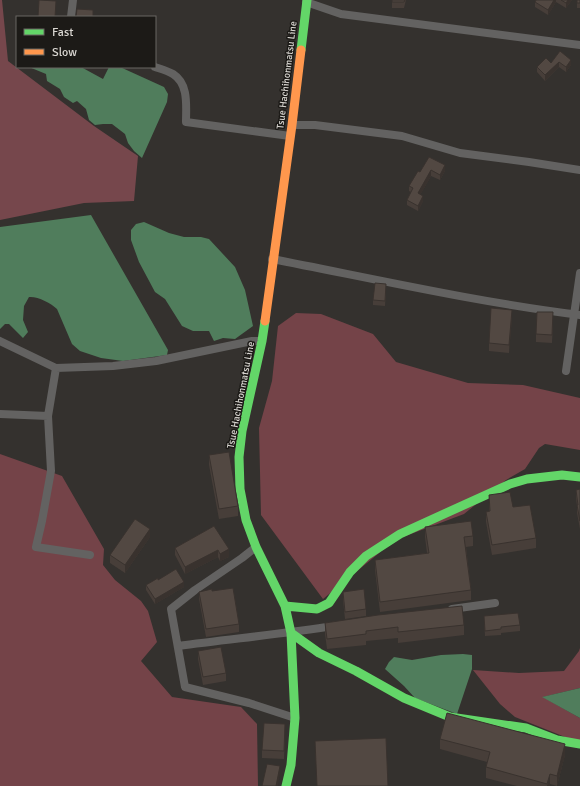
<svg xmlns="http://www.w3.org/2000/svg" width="580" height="786" viewBox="0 0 580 786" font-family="Signika,sans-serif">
  <rect width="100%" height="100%" fill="#34312e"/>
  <path fill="#76474c" d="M0,0H2L8,61L94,126L138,156L134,201L84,203L0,220Z"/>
  <path fill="#744348" d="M296,313L321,314L373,334L396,362L468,383L523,385L580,398V450L545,444L539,448L525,469L506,480L464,514L395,540L323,599L261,515L259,428L272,381L278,326Z
    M0,454L62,476L104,549L103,565L115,580L141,601L148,611L157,642L141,661L172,697L241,707L257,724L258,786H0Z
    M580,648V688L543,697L580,718V743L515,717L500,704L473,670L519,673L564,671L579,651Z"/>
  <path fill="#507d5c" d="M29,67H81L103,79L109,67H120L164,87L168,94L167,102L142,158L134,151L128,143L125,134L112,124H103L95,125L89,120L86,109L77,101L73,103L64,97L60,89L47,81L46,74Z
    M91,215L168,350L167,355L123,361L101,358L80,351L72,344L57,309C51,303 37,296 29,297L24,306L23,320L28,332L23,338L9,324H5L0,329V227Z
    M144,222L169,233L184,237H201L209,239L235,267L245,290L253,326L235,339L223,338L214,341L209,331H193L182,326L165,299L155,292L139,262L131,240V230L136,224Z
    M463,654L472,655V669L457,714L415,698L404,686L385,669L389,662L394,657L412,660L441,655Z
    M580,688V718L542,697Z"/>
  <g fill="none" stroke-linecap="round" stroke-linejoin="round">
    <path stroke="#636261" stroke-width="8" d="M306,2L341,14L580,45
      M71,17L73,0
      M155,67C161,69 168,71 173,74C189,84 186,106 186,122L290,136
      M292,125H315L402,136L460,153L529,162L580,170
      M272,259C375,279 476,302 580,315
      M0,341L56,368L113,366L156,361L252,341H262
      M56,368L48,416L51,471L42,521L36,547L90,555
      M566,371L580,273
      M0,414L48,416
      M256,547L242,558L195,590L171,609L185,687L249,703L295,718
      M452,609L495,603
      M178,646C230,639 282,634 334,626"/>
    <path stroke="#63d668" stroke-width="9" d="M301,50L307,0
      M265,321L262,341L242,431L239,457L240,489L246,520L256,547L285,606L291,633L295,718L291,765L286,786
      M285,606L317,609L329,603L350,572L366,556L400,534L510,484L527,479L562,475L580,477
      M291,633L319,653L356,671L404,698L450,717L526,728L557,740L580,744"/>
    <path stroke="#ff974d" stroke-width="9" d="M265,321L292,125L301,50"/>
  </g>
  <path fill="#473e39" d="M392,0H406L404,8H392Z
    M536,0H572L566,8L556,2L548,15L535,7V2Z
    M580,0V8H577V3Z
    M560,51L571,65L566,72L559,67L545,81L537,72V67L551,63Z
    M429,157L445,171L440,180L431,176L420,195L423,201L418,211L407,205V200L411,192L409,191V186L420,172Z
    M386,289L385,306L373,305V300Z
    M512,317L509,353L489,351V343Z
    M553,320L552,343L536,342V334Z
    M209,455L238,506V516L219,519L209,465Z
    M580,489V529L577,513V506L576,498V490Z
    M489,495L513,507L536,538V548L492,555L486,522V512L489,511Z
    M214,526L229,557L220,561L218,557L185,574L175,555V548Z
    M425,527L473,536V546L466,547L471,590V600L380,612L375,570V560L427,553L425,537Z
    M150,537L125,573L110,563V555Z
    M158,580L184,587L155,604L146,590V585Z
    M212,591L239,624V632L206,637L199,599V592Z
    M343,592L366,609V616L345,619L343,600Z
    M484,616L520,625V631L501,633V635L485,636Z
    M325,623L464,625V635L398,643V638L366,641V645L327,649L325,634Z
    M198,651L226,673V681L203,685L198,659Z
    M285,732L284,759L262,758V750Z
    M440,739L565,755L557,786L550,784V786H517L486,778V767L487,762L440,749Z"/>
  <path fill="#39322e" d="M554,0H556V2L548,15V10Z
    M568,0H572L566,8V3Z
    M571,60V65L566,72V67Z
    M559,62V67L545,81V75Z
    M445,165V171L440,180V175Z
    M431,170V176L418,199V193Z
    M423,196V201L418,211V206Z
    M512,310V317L509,353V345Z
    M150,529V537L125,573V565Z
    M229,549V557L220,561V554Z
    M218,550V557L185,574V567Z
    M184,582V587L155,604V599Z
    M565,744V755L557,786V776Z
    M280,766V774L278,786H276Z
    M550,774V786H547Z"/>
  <path fill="#524842" stroke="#39322e" d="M39,0L56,1L55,17H38Z
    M392,0H405L404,2H392Z
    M536,0H554L548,10L535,2Z
    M561,0H568L566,3Z
    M577,0H580V3H577Z
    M77,9L93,10V17H76Z
    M560,51L571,60L566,67L559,62L545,75L537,67L546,58L551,63Z
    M429,157L445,165L440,175L431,170L418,193L423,196L418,206L407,200L413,188L409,186L418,171L420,172Z
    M375,283L386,284L385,301L373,300Z
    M491,308L512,310L509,345L489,343Z
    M537,312H553L552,335L536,334Z
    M229,452L238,506L219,509L209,455Z
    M580,489V521L577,505H578L576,490Z
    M510,492L513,507L530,505L536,538L492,545L486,512L490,511L489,495Z
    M135,519L150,529L125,565L110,555Z
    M471,521L473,536L464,537L471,590L380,602L375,560L429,553L425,527Z
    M214,526L229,549L220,554L218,550L185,567L175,548Z
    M176,569L184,582L155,599L146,585L158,578V580Z
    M233,588L239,624L206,629L199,592L212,589V591Z
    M364,589L366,609L345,612L343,592Z
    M462,606L464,625L398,632V627L366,631V634L327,639L325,623L378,615Z
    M518,613L520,625L501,627V629L485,631L484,616Z
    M221,647L226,673L203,677L198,651Z
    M447,713L565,744L557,776L550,774L547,784L486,767L490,752L440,739Z
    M264,723L285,724L284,751L262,750Z
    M386,738L388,786H317L315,741Z
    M267,764L280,766L276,786H262Z"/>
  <g text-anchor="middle" stroke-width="3" stroke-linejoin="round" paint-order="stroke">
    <g font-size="10" fill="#dad7d2" stroke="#1c1a17">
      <text transform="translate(286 75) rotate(-83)" y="4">Tsue Hachihonmatsu Line</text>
      <text transform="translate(240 395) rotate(-79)" y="4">Tsue Hachihonmatsu Line</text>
    </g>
  </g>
  <rect x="16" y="16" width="140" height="52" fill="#1c1a17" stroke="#686662"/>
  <rect x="24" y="29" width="20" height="6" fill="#63d668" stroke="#686662"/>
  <text x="52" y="36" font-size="12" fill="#dad7d2">Fast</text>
  <rect x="24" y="49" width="20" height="6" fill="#ff974d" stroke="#686662"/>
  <text x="52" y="56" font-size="12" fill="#dad7d2">Slow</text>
</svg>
